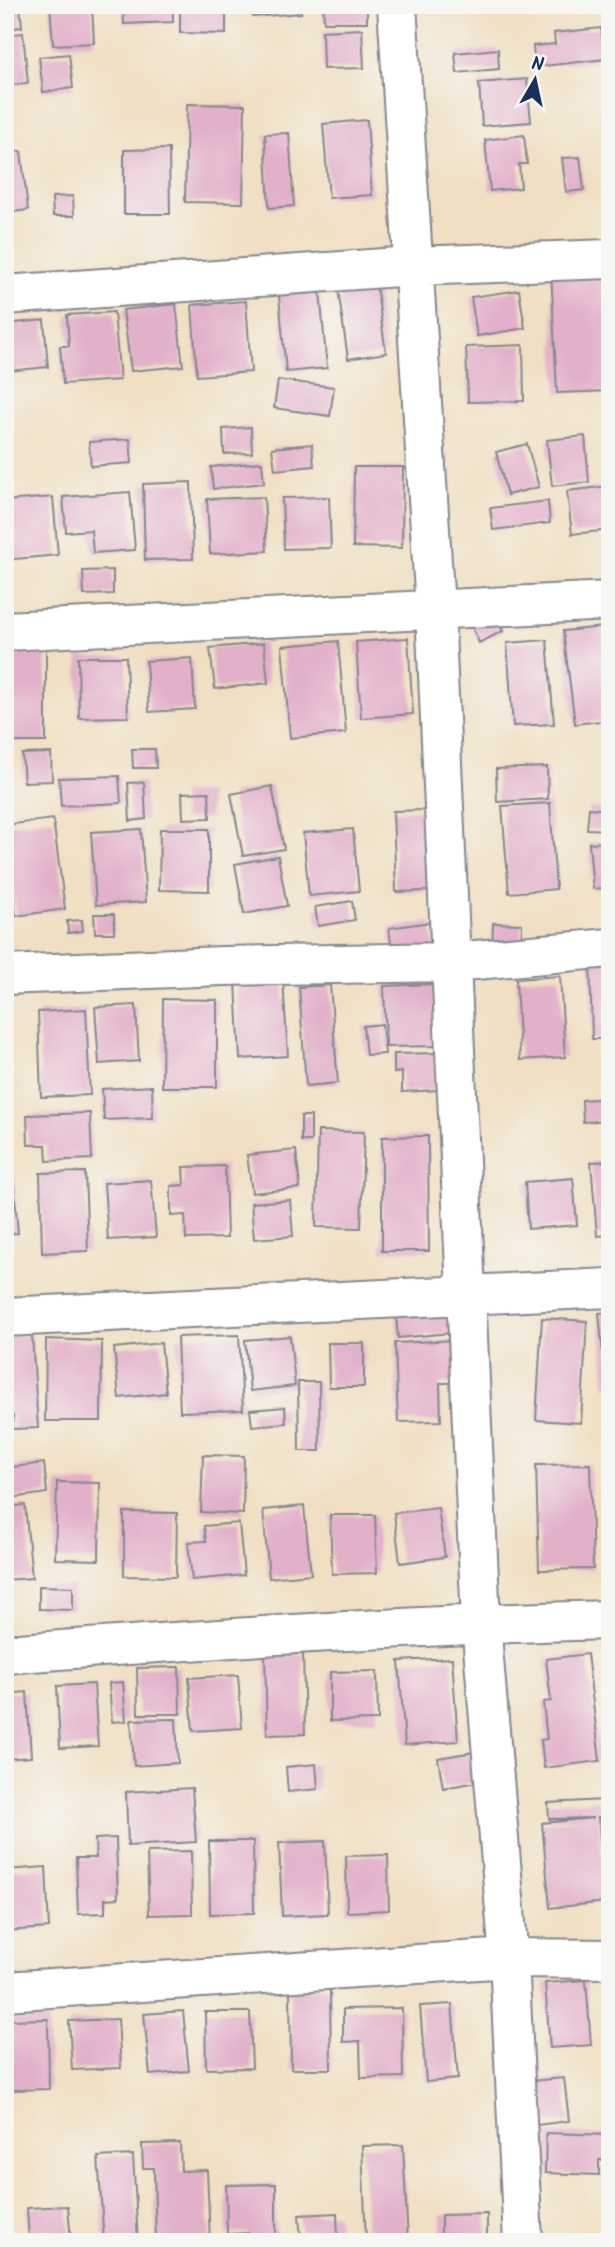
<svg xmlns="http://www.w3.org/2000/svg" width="615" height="2247" viewBox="0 0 615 2247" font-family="Kalam,sans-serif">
  <rect width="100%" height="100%" fill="#f6f6f2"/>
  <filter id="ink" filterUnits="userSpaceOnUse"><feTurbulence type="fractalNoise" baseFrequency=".0143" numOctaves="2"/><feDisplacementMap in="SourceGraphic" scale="14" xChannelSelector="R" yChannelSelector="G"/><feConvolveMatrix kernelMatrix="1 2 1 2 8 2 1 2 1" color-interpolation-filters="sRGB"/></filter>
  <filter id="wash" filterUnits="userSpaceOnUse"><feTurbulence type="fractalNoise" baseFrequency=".00686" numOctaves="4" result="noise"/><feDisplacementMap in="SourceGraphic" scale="28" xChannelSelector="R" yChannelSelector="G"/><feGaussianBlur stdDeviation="1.57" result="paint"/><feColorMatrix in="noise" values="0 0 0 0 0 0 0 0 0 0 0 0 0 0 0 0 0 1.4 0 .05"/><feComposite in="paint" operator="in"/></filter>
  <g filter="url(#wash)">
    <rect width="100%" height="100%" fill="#f0dfc2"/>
    <g id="blocks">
      <path fill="#e2b0c9" d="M5,5H20L22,27L5,29Z
        M50,5H92L94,43L53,45Z
        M123,5H173V22L124,24Z
        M180,5H226V34L180,33Z
        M252,5H300L301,13L253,17Z
        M323,5H367V22H324Z
        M601,28L605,59L535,67L533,46L555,44L554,33Z
        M362,29L364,68L323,69L322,31Z
        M23,33L28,83L5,86V35Z
        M498,49L499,69L457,73L455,53Z
        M69,54L73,88L43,92L39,57Z
        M527,79L531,122L482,126L479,83Z
        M187,104L245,105L243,203L185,202Z
        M367,120L372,195L329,198L323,124Z
        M289,133L294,206L269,208L265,134Z
        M524,135L527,164H519L521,188L490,191L485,140Z
        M169,149L170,214H124V150Z
        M21,151L28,210L5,213V153Z
        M580,157L584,190L566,192L562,158Z
        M73,196L74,216H53L52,197Z
        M610,266V391L557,393L551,270Z
        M319,281L327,368L286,372L278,285Z
        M376,284L386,353L348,359L338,289Z
        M519,290L525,328L477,336L471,297Z
        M246,301L251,372L197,376L192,305Z
        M176,304L183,366L131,371L123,310Z
        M114,312L120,380L63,384L60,346H69L67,315Z
        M44,320L48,367L8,371L5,324Z
        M523,345L524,401L468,402L466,347Z
        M278,380L334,387L330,416L274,408Z
        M251,427L252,453L224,454L223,429Z
        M585,436L589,482L552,486L547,440Z
        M130,439L132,463L91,466L89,442Z
        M312,444L314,466L275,470L272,448Z
        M527,444L539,487L507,495L496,452Z
        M262,462L264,483L213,489L211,467Z
        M354,467H403L402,548L353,547Z
        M191,482L193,559L145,560L143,484Z
        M610,486V530L572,534L567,491Z
        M130,492L135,550L93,553L91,530L66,532L63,497Z
        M53,497L58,555L5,560V501Z
        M264,497L267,551L210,554L207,499Z
        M329,497L331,548L284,549L282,498Z
        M548,501L550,523L493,530L490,508Z
        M113,570V594L84,595L83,571Z
        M495,616L503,631L479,643L472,627Z
        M603,627L610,688V720L575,724L563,631Z
        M408,638L413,714L361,718L356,642Z
        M547,640L554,724L513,726L507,643Z
        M338,641L346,733L290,738L282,646Z
        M8,643H46V742H8Z
        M264,643L268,683L215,689L210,648Z
        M78,657H126L128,717L79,718Z
        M192,658L195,709L149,712L146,661Z
        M132,749H155L156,768H133Z
        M51,753L52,781L24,782L22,754Z
        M547,767L548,799L497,802L496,769Z
        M119,776L121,803L61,806L59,778Z
        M144,782L146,819L130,821L128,783Z
        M272,786L284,849L243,856L231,794Z
        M209,792L210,818L183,819L182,793Z
        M550,803L556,889L509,893L502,806Z
        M589,808L609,810L608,830L587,829Z
        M425,810L428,891L396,892L393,811Z
        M53,819L65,909L16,916L5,825Z
        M141,829L146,902L96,905L91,832Z
        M160,829H209V891L159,890Z
        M353,829L359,891L309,896L303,833Z
        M610,842V887L593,889L589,843Z
        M278,856L287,906L244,914L235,864Z
        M352,901L355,920L318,926L315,907Z
        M94,914H114V933H95Z
        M82,920L83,931L68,933L67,921Z
        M431,922L435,950L393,957L389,928Z
        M493,923L522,924L521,950L492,949Z
        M590,958H610V1039H592Z
        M560,976L565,1057L520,1060L516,979Z
        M283,980L288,1056L240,1059L236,983Z
        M434,984L436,1046L386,1047L384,986Z
        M330,985L338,1083L306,1086L299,987Z
        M163,999L217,1000V1087H162Z
        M136,1005L139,1061L99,1064L95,1007Z
        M86,1009L90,1095L41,1097L38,1012Z
        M382,1024L385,1054L366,1055L363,1026Z
        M441,1053L442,1090L402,1092V1072L394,1073V1054Z
        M152,1086L153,1118L104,1120L102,1089Z
        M610,1098V1120L583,1122L582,1100Z
        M90,1113L92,1159L47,1161L46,1145H28L27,1115Z
        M301,1116H311V1141H301Z
        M318,1131L364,1132L361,1228L316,1227Z
        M428,1136L429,1251H382V1137Z
        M296,1150L300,1188L252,1193L247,1155Z
        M610,1161V1235L597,1236L591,1162Z
        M225,1166L227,1238L186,1239L185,1215L171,1216V1186L184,1185L183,1167Z
        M85,1172L88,1251L42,1253L40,1173Z
        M5,1175H13L18,1233L5,1234Z
        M573,1178L577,1225L528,1229L525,1182Z
        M151,1180L156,1237L108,1240L104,1183Z
        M290,1200L293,1236L254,1239L251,1203Z
        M448,1311L450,1333L398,1338L396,1316Z
        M610,1312V1385L606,1386L599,1313Z
        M542,1318L587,1321L581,1423L536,1420Z
        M32,1335L38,1428L13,1429V1416H5V1336Z
        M239,1335L243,1410L180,1412L177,1337Z
        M290,1336L295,1386L250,1391L245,1340Z
        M46,1339L102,1341L101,1421H45Z
        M457,1340L458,1383H440L441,1421L398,1422L395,1343Z
        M161,1343L166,1393L119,1398L114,1348Z
        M328,1343H364V1387H329Z
        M298,1382H319L320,1451H299Z
        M285,1407L286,1423L252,1426L250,1410Z
        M203,1455L244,1456L243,1514L201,1512Z
        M44,1463L47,1493L5,1499V1468Z
        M590,1464L593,1569L539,1570L536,1465Z
        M57,1482L100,1483L99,1560L55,1559Z
        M25,1505L32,1578L5,1580V1507Z
        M304,1506L311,1574L269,1578L263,1510Z
        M438,1508L445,1557L400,1563L394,1513Z
        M124,1512L177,1513L176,1577L124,1576Z
        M330,1515H375L377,1573L332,1574Z
        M239,1523L244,1575L192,1580L188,1542L206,1541L204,1526Z
        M39,1586L73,1587V1610L39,1609Z
        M265,1654H303L305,1734L267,1735Z
        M587,1654L600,1761L544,1768L541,1740L547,1739L543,1702L551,1701L546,1659Z
        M452,1658L458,1741L405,1745L399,1661Z
        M179,1667L180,1714H138L137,1668Z
        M377,1671L378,1720L330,1721V1672Z
        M238,1675L242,1728L193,1731L189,1678Z
        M123,1682L126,1721L112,1722L109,1683Z
        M94,1684L98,1746L60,1748L57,1686Z
        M27,1692L31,1757L5,1759V1694Z
        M176,1719L178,1763L134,1766L131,1720Z
        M474,1752L478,1782L443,1788L438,1758Z
        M316,1764L318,1789L288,1792L286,1767Z
        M192,1788L196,1842L128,1846L126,1792Z
        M604,1800L605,1817H598L606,1902L550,1908L542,1823L593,1818L549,1819L548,1803Z
        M116,1838L118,1898L105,1899V1913L78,1914L76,1858H96L95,1839Z
        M209,1841H253L254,1913L210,1914Z
        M325,1841L328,1914L282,1916L279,1843Z
        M191,1851L192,1914L149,1915L147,1852Z
        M388,1855L389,1910L347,1912L346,1856Z
        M46,1867L49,1928L5,1931V1870Z
        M586,1980L591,2045L550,2048L545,1983Z
        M330,1987L331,2069H291L290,1988Z
        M452,2004L458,2079L426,2082L420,2006Z
        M402,2008L403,2077L361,2078L360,2041L343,2042V2009Z
        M183,2011L189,2071L150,2075L144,2014Z
        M205,2012H250L252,2068L206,2069Z
        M48,2019L49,2089L11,2090L9,2020Z
        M118,2019L121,2068L72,2070L69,2021Z
        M564,2078L569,2121L537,2125L531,2081Z
        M546,2133L610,2135V2160H599V2175L545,2173Z
        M180,2143L181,2171L207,2170L210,2242H156L154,2168H143L142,2144Z
        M403,2145L408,2242H366L362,2146Z
        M133,2155L138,2242H104L98,2157Z
        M276,2184V2242H248V2233L227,2234L226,2185Z
        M68,2206L71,2242H29L27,2208Z
        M337,2213L338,2242H301L299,2215Z
        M487,2214V2242H441V2215Z"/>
    </g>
  </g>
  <g filter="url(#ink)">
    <use href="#blocks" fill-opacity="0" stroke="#868790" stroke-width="2"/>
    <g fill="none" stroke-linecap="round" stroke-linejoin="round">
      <g stroke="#868790" stroke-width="42">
        <path id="street" d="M397,5L435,609L481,1623L509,1958L523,2242
          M5,295L412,266L610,259
          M5,631L610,601
          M5,975L222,966L453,962L610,948
          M5,1317L610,1288
          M5,1654C207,1639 408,1625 610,1620
          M5,1991L509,1958L610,1959"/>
      </g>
      <use href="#street" stroke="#fff" stroke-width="38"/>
    </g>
  </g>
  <rect width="615" height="2247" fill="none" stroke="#f6f6f2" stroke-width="28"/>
  <g transform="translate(535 80) rotate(9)" stroke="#f6f6f2" stroke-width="5" paint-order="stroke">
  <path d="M0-5L12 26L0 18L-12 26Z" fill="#1b2f5e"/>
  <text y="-10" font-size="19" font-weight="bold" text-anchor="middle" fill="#1b2f5e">N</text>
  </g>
</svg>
